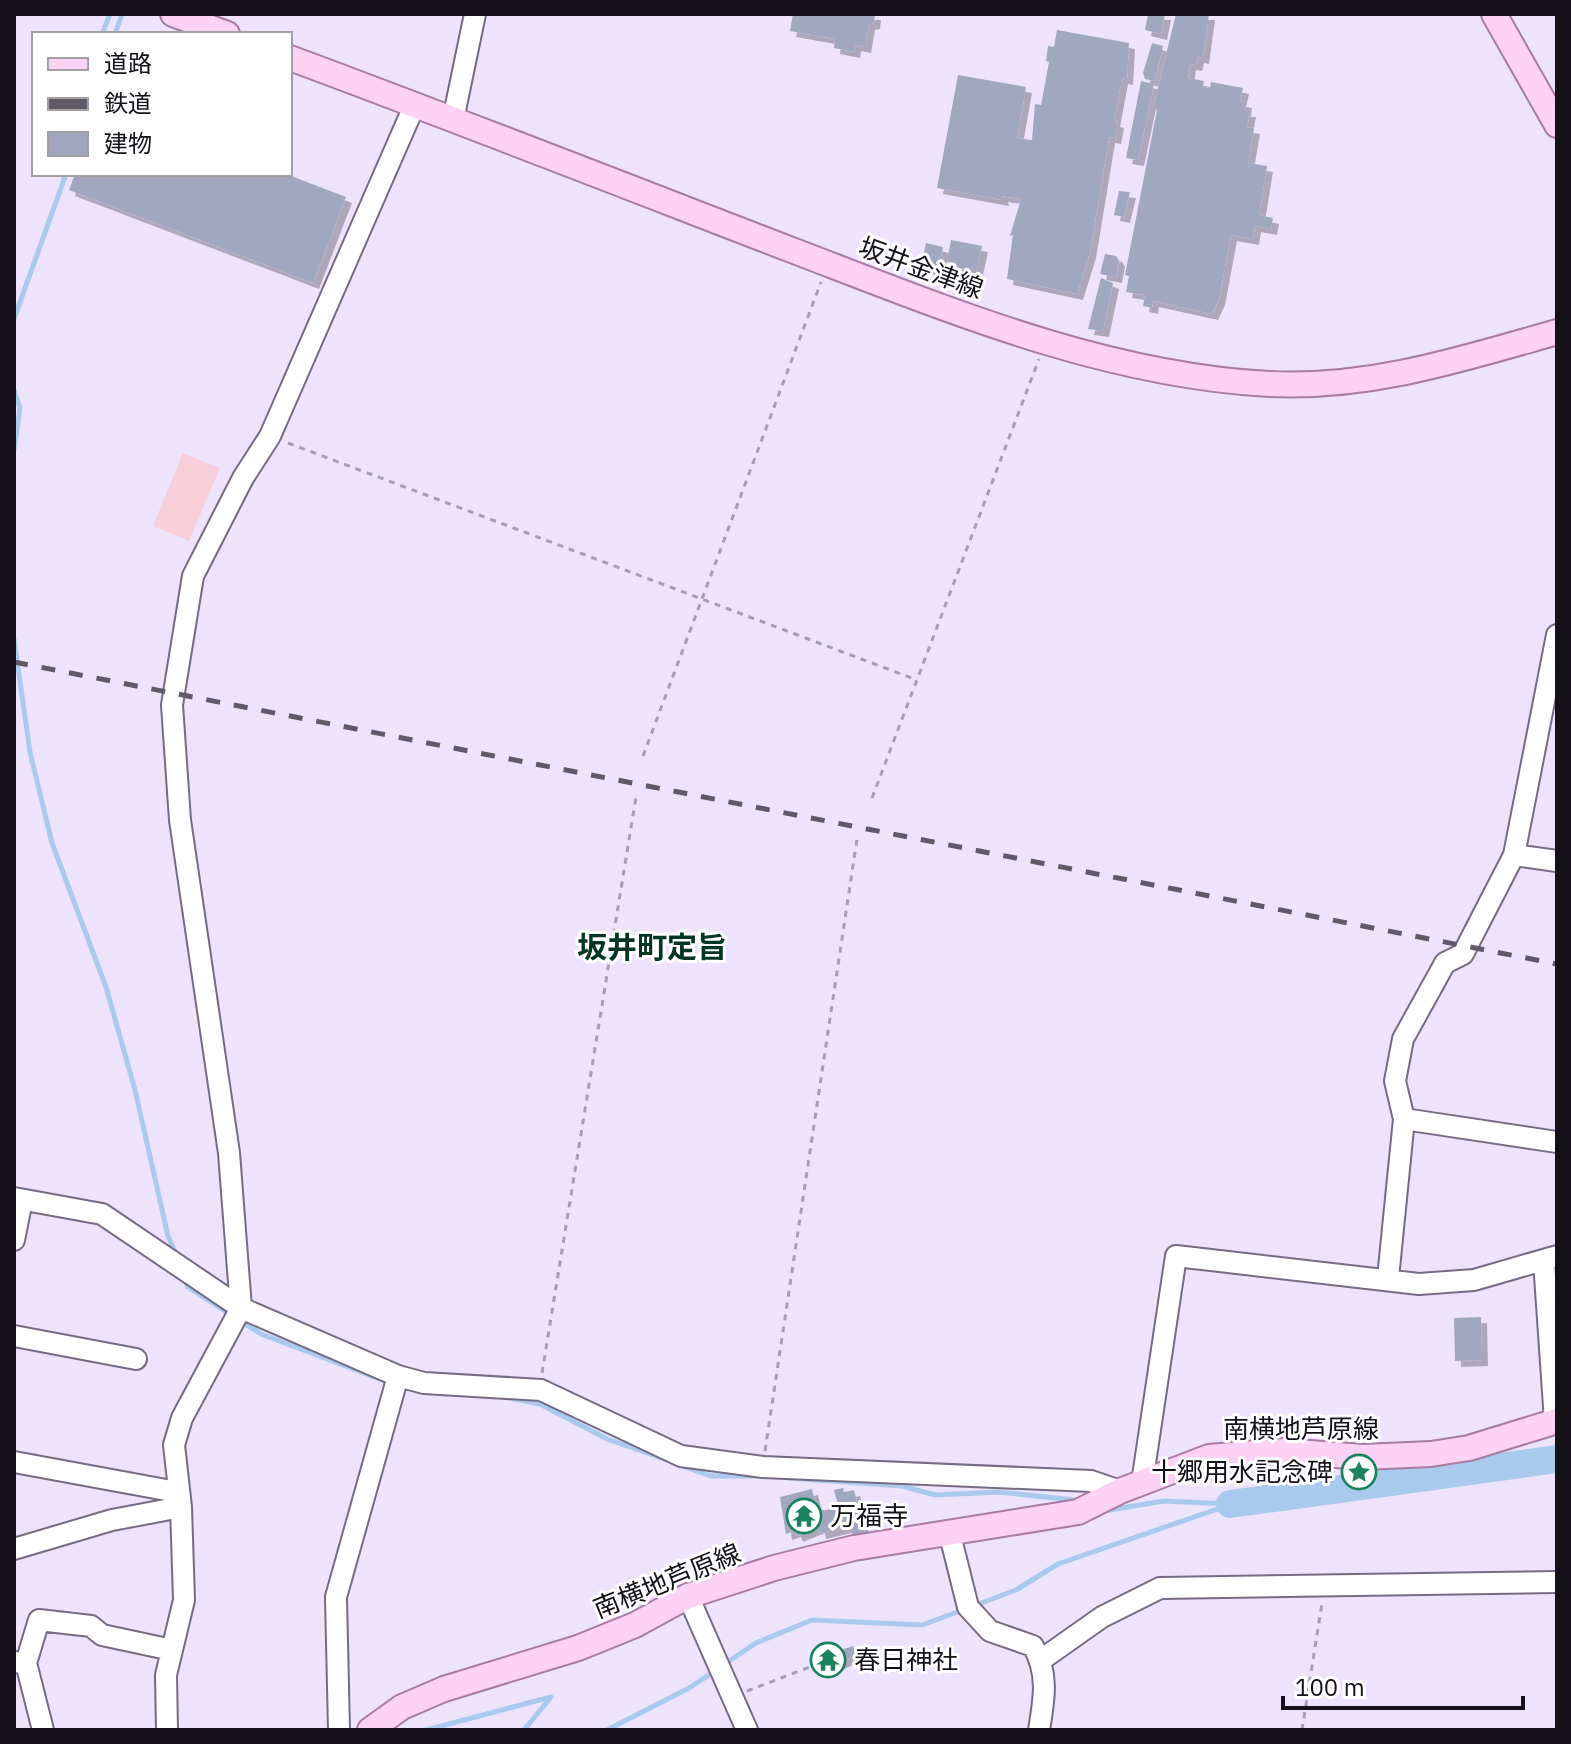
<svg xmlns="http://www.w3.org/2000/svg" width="1571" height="1744" viewBox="0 0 1571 1744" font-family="'IBM Plex Sans','Noto Sans JP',sans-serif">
  <defs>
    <filter id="shadow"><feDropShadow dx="6" dy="6" stdDeviation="0" flood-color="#0004"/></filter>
  </defs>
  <rect width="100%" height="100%" fill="#ede3fc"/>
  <path fill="#f6cfd8" d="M183,453L220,468L189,541L153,526Z"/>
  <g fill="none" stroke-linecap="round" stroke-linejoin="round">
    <path stroke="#a9caec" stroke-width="5" d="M102,34L110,14
      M115,34L122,14
      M14,319L66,174
      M14,390L20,408L14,450
      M14,639L30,752L52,843L106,987L135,1090L168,1236L177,1256
      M184,1277L188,1287L231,1315
      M239,1320L261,1334L385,1381
      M505,1397L540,1404L607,1439L670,1461
      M679,1465L711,1476H755
      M789,1478L902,1486L935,1495L998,1492L1084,1501
      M1104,1511L1164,1501L1230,1504
      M976,1605L1016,1590L1058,1564L1226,1506
      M723,1665L756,1643L812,1620L922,1625L963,1610
      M426,1730L551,1697L524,1730
      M607,1730L689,1688L715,1671"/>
    <path stroke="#a9caec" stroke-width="28" d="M1230,1504L1557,1459"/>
  </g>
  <path fill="#a2a7c0" filter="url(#shadow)" d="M793,14H875L874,23L869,24L865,47L855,45L854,52L834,48L835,39L790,31Z
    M1148,14H1165L1161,34L1145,30Z
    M1176,14H1209L1203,58L1198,57L1196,65L1190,64L1188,78L1204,81L1203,87L1210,88L1211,82L1243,88L1240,101L1246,102L1245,111H1250L1247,127L1254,128L1248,163L1267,166L1259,215L1273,218L1271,229L1255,226L1253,239L1231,235L1219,299L1212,314L1153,301L1152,308L1143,306L1145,295L1126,292L1129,276L1125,275L1157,110L1153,108Z
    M1057,30L1129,43L1127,79L1122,78L1114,121L1118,122L1115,138L1109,137L1090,252L1077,294L1007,279L1013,235L1010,236L1021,199L1002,196L1003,200L937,188L958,75L1026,87L1017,138L1032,140L1035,104L1041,105L1049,62L1046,61L1048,46L1054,47Z
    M1152,43L1163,46L1155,81L1145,79L1143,73Z
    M1141,81L1154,84L1138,160L1126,158Z
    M75,174H286L346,197L313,283L69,190Z
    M1119,191L1130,192L1124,217L1114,215Z
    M951,240L982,246L977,269L955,268L956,263L947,262Z
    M926,243L943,247L938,271L921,267Z
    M1105,254L1116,256L1119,261L1116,277L1100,274Z
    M1101,278L1113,283L1103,331L1088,329Z
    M1481,1317L1482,1360L1455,1361L1454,1318Z
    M843,1488L844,1492L854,1490L865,1533L853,1537L850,1526L820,1533L819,1527L797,1536L795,1531L786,1534L780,1497L812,1489L817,1510H827L838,1505L834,1490Z
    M853,1646L856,1655L825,1669L820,1668L817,1660L820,1657Z"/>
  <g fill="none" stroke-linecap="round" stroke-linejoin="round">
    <g stroke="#756b82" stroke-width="24">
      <path id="minor" d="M453,120L475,14
        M1514,855L1557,861
        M1404,1119L1557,1142
        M14,1198L102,1214L241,1308L398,1376L424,1383L541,1390L681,1456L763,1467L1091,1481L1120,1491
        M14,1240L22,1200
        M1544,1261L1555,1421
        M1388,1278L1404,1119L1395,1081L1403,1039L1445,963L1463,954L1514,855L1557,635
        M14,1336L136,1359
        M14,1462L177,1492
        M1142,1483L1176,1256L1419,1284L1474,1280L1557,1256
        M950,1535L968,1607L990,1631L1033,1646C1049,1673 1044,1700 1039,1730
        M14,1549L112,1520L181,1507
        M688,1596L747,1730
        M1041,1660L1102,1617L1160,1588L1557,1582
        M14,1662L26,1663L43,1730
        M26,1663L39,1620L91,1626L102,1635L172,1650
        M167,1730L166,1675L184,1600L181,1507L174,1445L182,1418L241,1308L229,1153L180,820L172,705L193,576L243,478L270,436L415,104
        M339,1730L336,1597L398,1376"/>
    </g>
    <g stroke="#a87ba1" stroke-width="28">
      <path id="major" d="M173,14L227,34
        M1494,14L1557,125
        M290,58C457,120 623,185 789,249C944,308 1102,375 1269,384C1370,389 1462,359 1557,332
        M370,1730L402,1707L444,1689L578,1648L635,1625L688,1596L774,1568L854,1548L1078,1512L1120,1491L1209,1457L1283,1451L1363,1457L1431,1454L1469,1448L1557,1421"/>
    </g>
    <path stroke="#a59db0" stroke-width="3" stroke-dasharray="6 6" stroke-linecap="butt" d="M288,443L917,680
      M643,756L821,282
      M872,798L1039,359
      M542,1373L636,797
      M765,1451L857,839
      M747,1691L815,1665
      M1302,1730L1322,1603"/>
    <use href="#minor" stroke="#fff" stroke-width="20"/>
    <use href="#major" stroke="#fbd2f3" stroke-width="24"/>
    <path stroke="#605a68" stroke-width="5" stroke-dasharray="14 14" stroke-linecap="butt" d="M14,662L1557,964"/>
  </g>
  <defs>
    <g id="sight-ring" transform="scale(1.8)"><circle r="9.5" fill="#fff" stroke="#1a825d" stroke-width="1.5"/><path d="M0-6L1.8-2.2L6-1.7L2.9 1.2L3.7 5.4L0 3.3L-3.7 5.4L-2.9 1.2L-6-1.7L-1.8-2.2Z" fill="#1a825d"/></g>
    <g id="temple-ring" transform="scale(1.8)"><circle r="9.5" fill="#fff" stroke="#1a825d" stroke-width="1.5"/><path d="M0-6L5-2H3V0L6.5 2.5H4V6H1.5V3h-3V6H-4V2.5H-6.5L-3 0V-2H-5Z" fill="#1a825d"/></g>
  </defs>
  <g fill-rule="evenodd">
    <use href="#sight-ring" x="1359" y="1472"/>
    <use href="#temple-ring" x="804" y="1516"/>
    <use href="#temple-ring" x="828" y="1660"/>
  </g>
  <g text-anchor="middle" stroke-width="6" stroke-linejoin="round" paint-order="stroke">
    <g font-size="26" fill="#141018" stroke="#fff">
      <text transform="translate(921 268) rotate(20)" y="9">坂井金津線</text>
      <text x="1301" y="1438">南横地芦原線</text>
      <text transform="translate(667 1581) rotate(-22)" y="9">南横地芦原線</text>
    </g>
    <g font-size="26" fill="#141018" stroke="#fff" text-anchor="start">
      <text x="1333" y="1481" text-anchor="end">十郷用水記念碑</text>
      <text x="830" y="1525">万福寺</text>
      <text x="854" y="1669">春日神社</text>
    </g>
    <g font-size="30" font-weight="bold" fill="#033523" stroke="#fff">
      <text x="652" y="958">坂井町定旨</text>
    </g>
  </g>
  <rect width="1571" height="1744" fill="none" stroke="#141018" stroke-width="32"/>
  <rect x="32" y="32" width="260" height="144" fill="#ffffff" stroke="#a19fa3" stroke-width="2"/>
  <rect x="48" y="58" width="40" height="12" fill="#fbd2f3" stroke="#a19fa3" stroke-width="2"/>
  <text x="104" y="72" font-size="24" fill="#141018">道路</text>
  <rect x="48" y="98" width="40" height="12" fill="#605a68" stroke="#a19fa3" stroke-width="2"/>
  <text x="104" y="112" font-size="24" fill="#141018">鉄道</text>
  <rect x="48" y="132" width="40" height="24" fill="#a2a7c0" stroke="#a19fa3" stroke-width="2"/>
  <text x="104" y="152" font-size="24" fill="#141018">建物</text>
  <path d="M1283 1696v12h240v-12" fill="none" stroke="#141018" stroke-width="4"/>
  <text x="1295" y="1696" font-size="24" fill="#141018" stroke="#ffffff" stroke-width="6" paint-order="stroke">100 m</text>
</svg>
